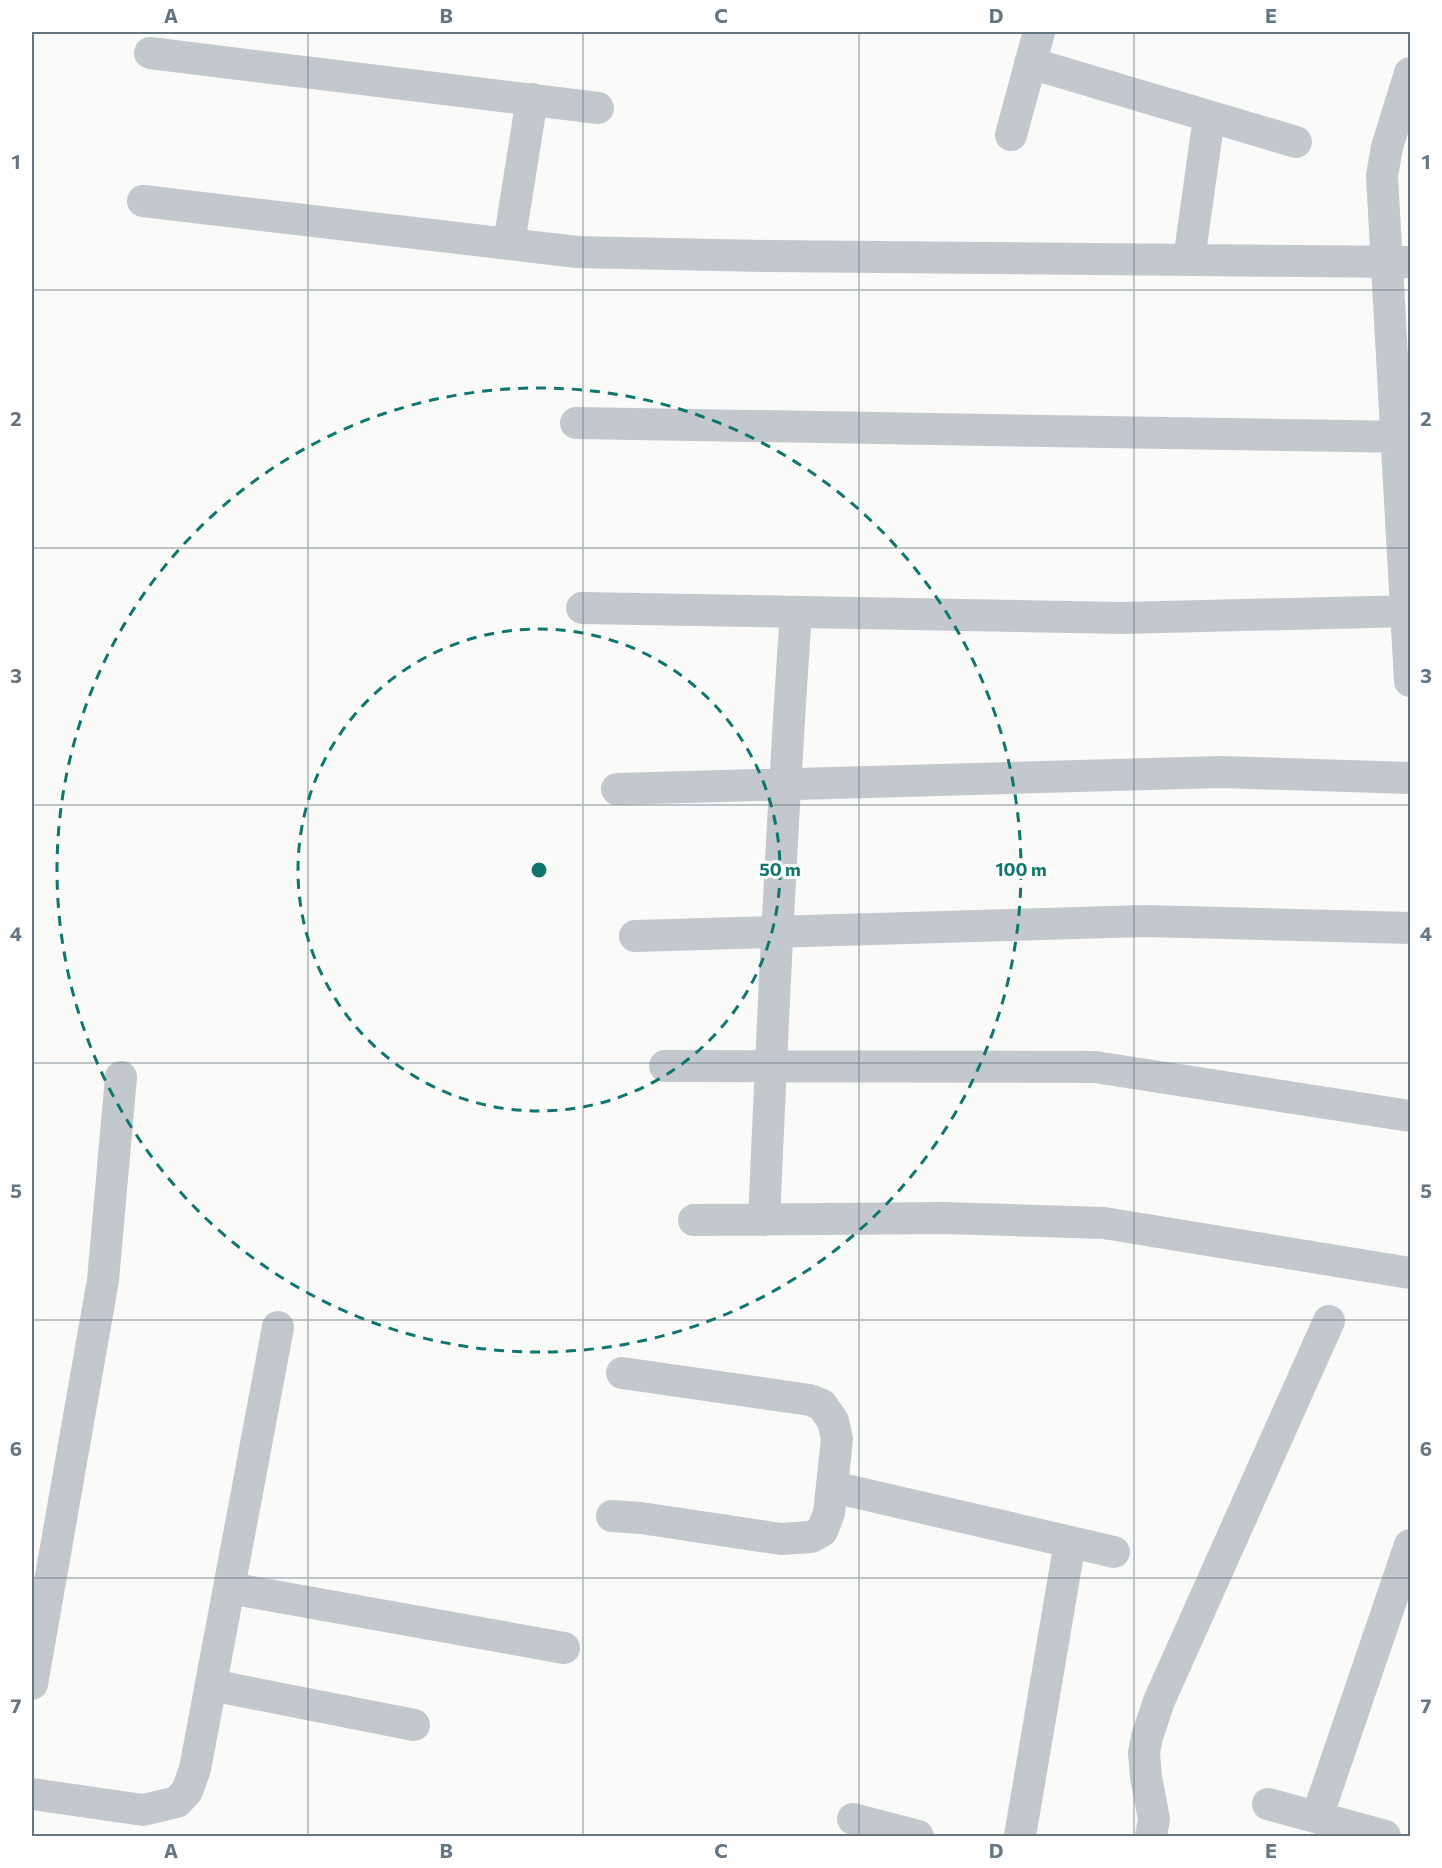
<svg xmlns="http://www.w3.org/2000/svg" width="1442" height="1868" viewBox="0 0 1442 1868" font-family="Commissioner,sans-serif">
  <rect width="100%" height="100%" fill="#fafaf8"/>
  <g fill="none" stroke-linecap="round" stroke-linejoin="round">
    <path stroke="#c3c8cc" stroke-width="32" d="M150,53L598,108
      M1030,63L1296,142
      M1410,73L1387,147L1382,176L1410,681
      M1011,135L1039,32
      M143,201L577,252L768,256L1410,262
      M509,243L532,99
      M1189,260L1209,117
      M576,423L1410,437
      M582,608L1123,618L1410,611
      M617,789L1221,772L1410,778
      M635,936L1145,921L1410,928
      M665,1066L1095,1067L1410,1116
      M694,1220L944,1218L1104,1223L1410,1273
      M764,1220C773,1017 782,814 796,612
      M833,1487L1114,1552
      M612,1516L641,1518L781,1539L811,1537L822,1531L829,1513L837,1439L833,1421L822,1405L810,1400L622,1373
      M229,1588L564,1648
      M32,1684L103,1280L121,1077
      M211,1685L414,1725
      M32,1794L143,1810L177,1802L187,1791L195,1769L278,1327
      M1268,1804L1385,1836
      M1317,1817L1410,1545
      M853,1819L918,1836
      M1020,1836L1070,1542
      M1151,1836L1154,1819L1146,1777L1144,1753L1147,1737L1159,1701L1329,1321"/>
  </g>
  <path fill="none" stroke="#657683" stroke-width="1.5" stroke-opacity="0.55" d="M308,32V1836M583,32V1836M859,32V1836M1134,32V1836M32,290H1410M32,548H1410M32,805H1410M32,1063H1410M32,1320H1410M32,1578H1410"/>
  <g fill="none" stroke="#0f766e" stroke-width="3" stroke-dasharray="10 8">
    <circle cx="539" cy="870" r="241"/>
    <circle cx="539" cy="870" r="482"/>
  </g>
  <circle cx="539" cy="870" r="9" fill="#0f766e" stroke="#fff" stroke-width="3"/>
  <g font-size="18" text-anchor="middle" font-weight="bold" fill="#0f766e" stroke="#fff" stroke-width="6" stroke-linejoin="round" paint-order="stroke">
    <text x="780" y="876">50 m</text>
    <text x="1021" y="876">100 m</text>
  </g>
  <rect width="1442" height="1868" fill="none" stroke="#ffffff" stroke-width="66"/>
  <rect x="33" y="33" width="1376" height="1802" fill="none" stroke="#657683" stroke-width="2"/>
  <g font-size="20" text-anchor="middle" font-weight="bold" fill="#657683">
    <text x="171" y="23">A</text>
    <text x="446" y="23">B</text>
    <text x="721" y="23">C</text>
    <text x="996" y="23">D</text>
    <text x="1271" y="23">E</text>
    <text x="16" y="169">1</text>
    <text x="1426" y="169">1</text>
    <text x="16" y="426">2</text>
    <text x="1426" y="426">2</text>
    <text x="16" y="683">3</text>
    <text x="1426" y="683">3</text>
    <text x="16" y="941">4</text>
    <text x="1426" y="941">4</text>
    <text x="16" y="1198">5</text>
    <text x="1426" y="1198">5</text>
    <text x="16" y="1456">6</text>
    <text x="1426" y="1456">6</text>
    <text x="16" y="1713">7</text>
    <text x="1426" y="1713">7</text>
    <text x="171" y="1858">A</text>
    <text x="446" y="1858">B</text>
    <text x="721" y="1858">C</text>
    <text x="996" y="1858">D</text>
    <text x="1271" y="1858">E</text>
  </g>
</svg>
